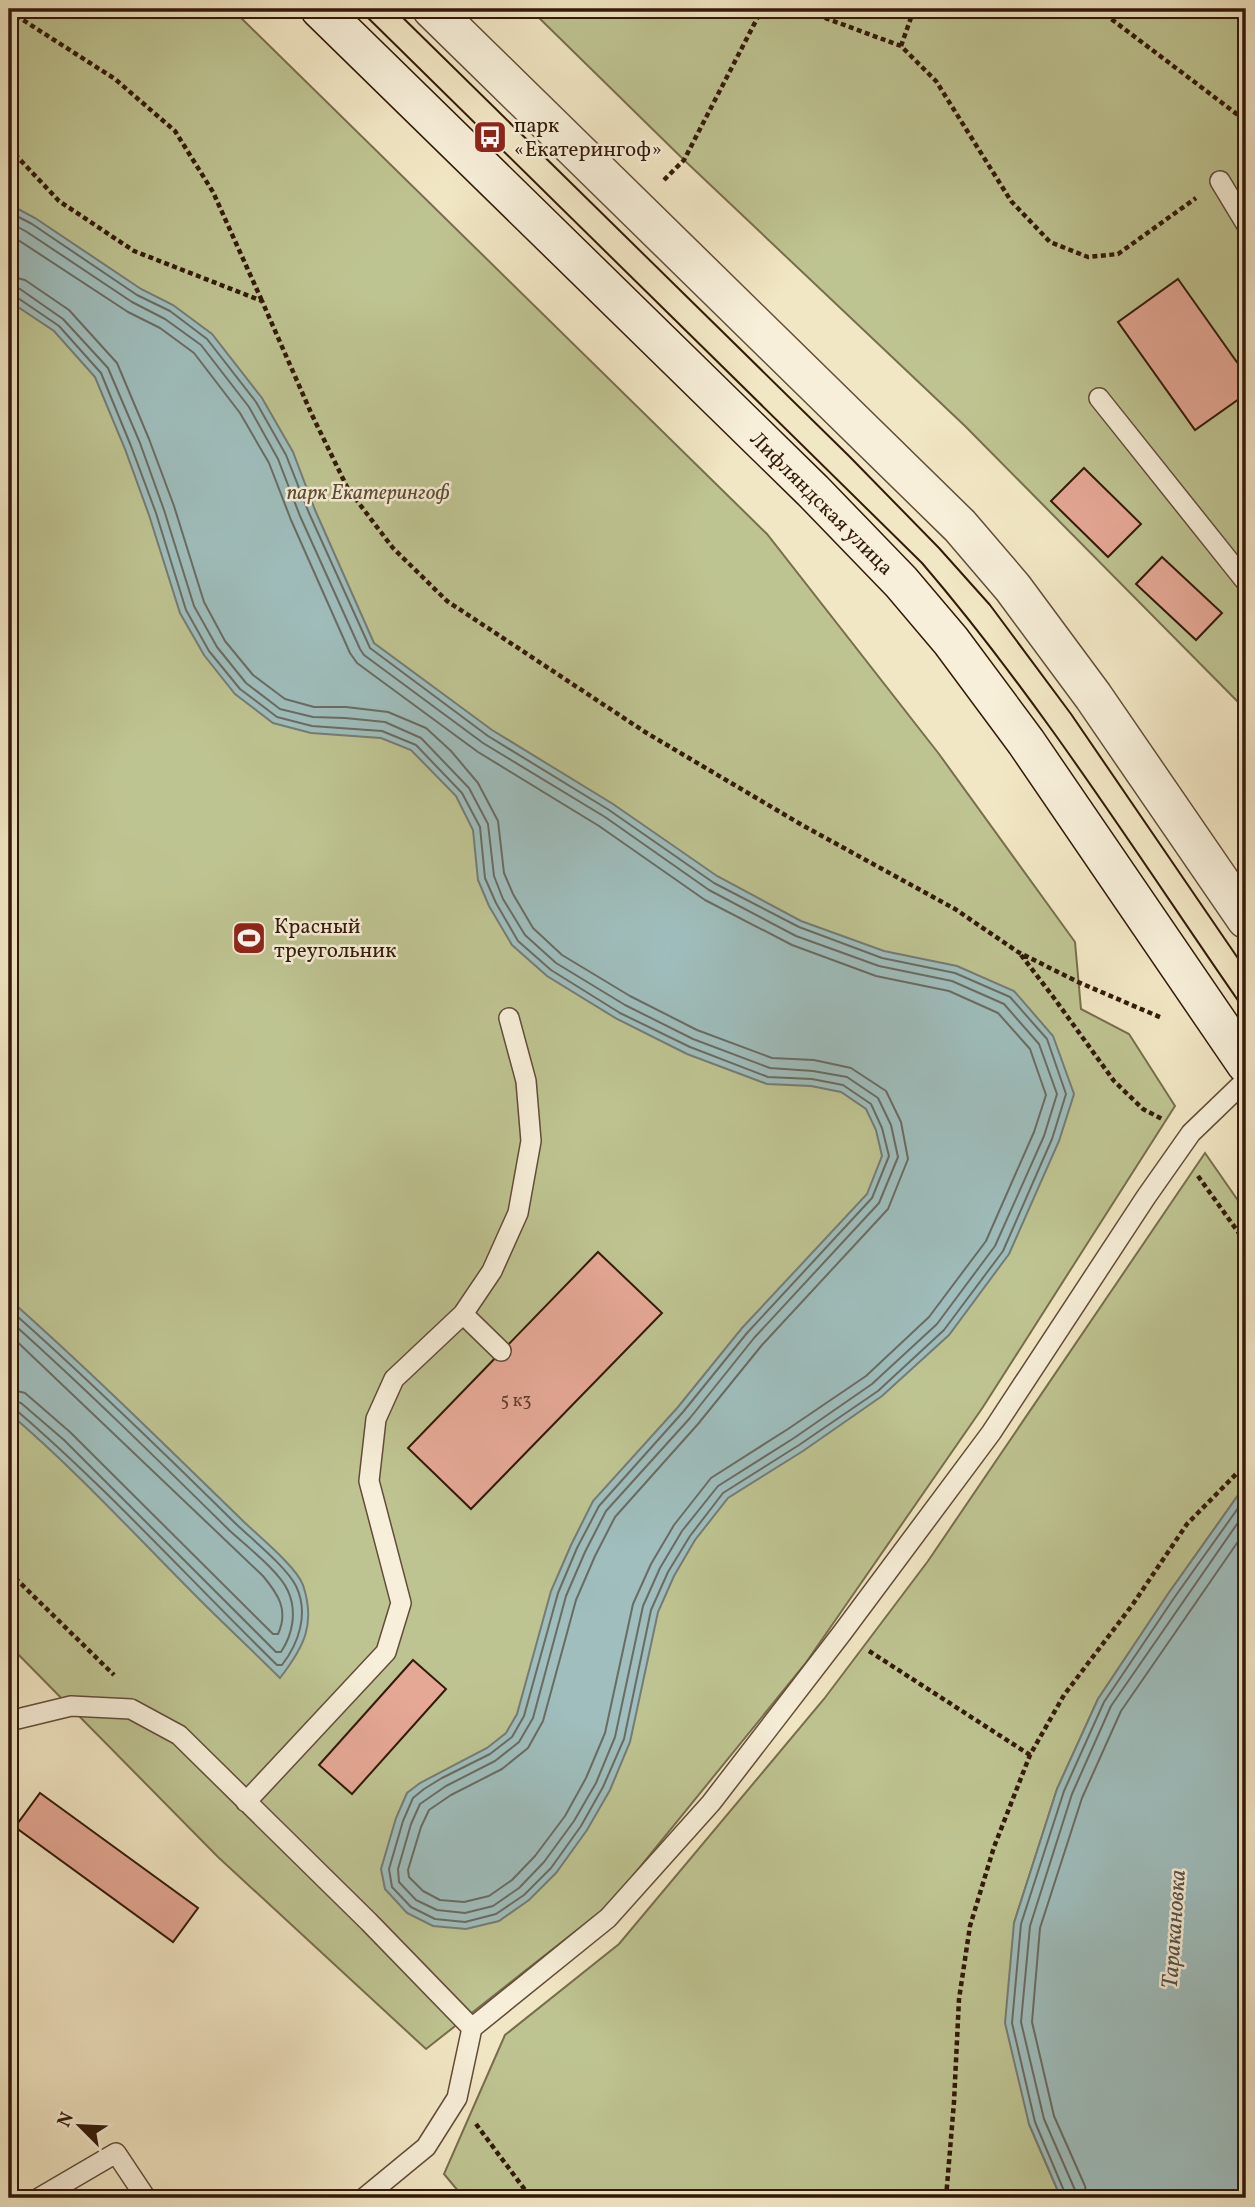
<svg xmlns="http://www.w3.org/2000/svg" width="1255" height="2207" viewBox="0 0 1255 2207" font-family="Vollkorn,serif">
  <rect width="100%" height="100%" fill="#f2e7c4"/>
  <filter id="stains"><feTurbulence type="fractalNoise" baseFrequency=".00286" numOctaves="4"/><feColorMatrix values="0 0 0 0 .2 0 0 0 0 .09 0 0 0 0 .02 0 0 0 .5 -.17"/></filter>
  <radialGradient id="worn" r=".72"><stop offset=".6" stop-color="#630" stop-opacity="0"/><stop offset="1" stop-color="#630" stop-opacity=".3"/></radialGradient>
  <path fill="#bec491" stroke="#786e4d" stroke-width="2" d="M9,9H232L767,534L939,754L1075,942L1081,1009L1129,1034L1175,1106L983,1407L805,1664L610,1904L426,2049L218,1857L9,1645Z
    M530,9H1246V710L965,426L684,160Z
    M1205,1153L1246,1212V1487L1239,1494L1168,1594L1098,1699L1057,1789L1014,1923L1029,2124L1061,2198H464L444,2174L505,2035L619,1944L824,1699L928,1561Z"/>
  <path fill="#9fbebd" stroke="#747c75" stroke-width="2" d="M9,204L35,218L141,289L173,305L212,334L262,398L293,452L315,510L374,643L492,730L613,804L717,876L801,921L884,951L957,966L1014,991L1053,1036L1074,1094L1059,1141L1009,1254L949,1335L882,1396L803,1451L728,1498L695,1540L674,1576L658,1612L630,1742L610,1790L587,1830L556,1873L529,1900L499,1921L466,1929L433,1926L407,1913L385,1889L381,1869L396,1818L407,1793L420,1783L487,1748L506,1733L517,1714L551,1591L571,1545L593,1501L678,1407L742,1328L867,1194L882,1156L876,1130L866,1109L841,1092L811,1086L767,1084L687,1054L617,1019L547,976L512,945L489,906L478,880L473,830L456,796L411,750L381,738L311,733L273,723L235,694L204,655L180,613L149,515L125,449L95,377L54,331L9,301Z
    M9,1299C89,1370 165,1445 241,1519C257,1535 296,1566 303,1585C316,1624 304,1647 280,1678C254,1652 226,1626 200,1600C137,1537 77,1471 9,1413Z
    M1246,1487V2198H1061L1029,2124L1005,2023L1014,1923L1057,1789L1098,1699L1168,1594L1239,1494Z"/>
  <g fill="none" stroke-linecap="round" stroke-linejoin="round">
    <path stroke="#696c63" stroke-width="2" d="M9,212L32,224L137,295L170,311L207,339L256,402L286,455L309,513L370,648L488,736L609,810L714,883L799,927L882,958L955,973L1010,997L1047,1039L1066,1094L1052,1139L1003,1251L944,1330L878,1391L799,1445L723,1493L690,1536L668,1572L651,1610L624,1739L603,1787L581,1826L551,1868L524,1895L496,1914L465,1922L435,1919L411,1907L392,1887L389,1869L403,1821L413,1798L424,1789L442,1778L490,1754L512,1737L524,1716L558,1593L577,1548L599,1506L683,1412L747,1333L872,1198L889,1156L882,1128L871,1104L843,1085L812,1079L768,1077L690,1047L620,1013L551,970L518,941L496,903L485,878L480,827L462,793L416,745L382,731L312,726L277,717L240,689L209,651L186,610L156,513L131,446L101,373L59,326L15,296L9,295
      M9,222L27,232L132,302L165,319L201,345L249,407L278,459L300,516L360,649L364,655L483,743L605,817L709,890L796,936L879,966L952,981L1004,1004L1039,1044L1057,1094L1044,1136L995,1246L937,1324L872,1384L794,1438L718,1486L682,1531L660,1568L643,1606L615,1737L596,1783L574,1821L544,1862L519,1888L493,1906L465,1913L437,1910L416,1900L399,1882L398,1869L411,1824L420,1804L446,1786L495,1761L519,1742L533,1718L566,1596L585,1552L606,1511L690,1418L754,1338L879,1203L898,1157L891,1125L878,1098L847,1077L813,1071L770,1068L693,1039L625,1005L556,963L525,935L503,899L494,876L488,824L469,788L421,738L385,722L345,718L313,717L280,709L246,683L217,647L194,606L164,510L140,443L108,368L63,319L20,289L9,287
      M9,234L128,312L160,328L194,353L240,413L269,463L291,520L350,653L357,663L478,752L599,826L705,900L792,945L876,976L949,991L998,1013L1030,1049L1046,1095L1034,1132L986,1241L929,1317L866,1376L788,1429L711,1478L674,1525L651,1564L633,1604L605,1733L586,1778L565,1816L535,1856L512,1880L489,1896L464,1902L440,1900L423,1891L409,1877L408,1870L421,1827L429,1810L451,1795L502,1769L528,1748L543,1721L576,1600L595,1556L615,1517L698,1424L762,1345L888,1209L908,1159L901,1122L886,1091L851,1068L814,1060L772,1058L697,1030L630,996L562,955L533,928L513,894L504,873L498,821L478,783L451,751L426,728L388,712L346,707H314L285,699L253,675L225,641L204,602L174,506L149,439L117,363L69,310L25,280L9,276
      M9,1309C86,1377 160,1449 233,1521C249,1537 286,1566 296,1586C309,1613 299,1643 282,1665H277C190,1580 108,1489 16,1410L9,1409
      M9,1320C85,1388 157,1459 229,1530C245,1545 280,1572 288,1591C297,1611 293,1634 281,1652H276L64,1440L21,1403L9,1400
      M9,1334L263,1576C278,1594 289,1610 278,1634H273L70,1432L25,1393L9,1389
      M1067,2198L1035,2122L1012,2023L1021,1924L1064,1791L1104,1702L1174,1598L1246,1497
      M1076,2198L1075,2190L1044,2119L1021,2022L1030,1926L1072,1794L1111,1706L1246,1511
      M1087,2198L1085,2186L1054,2116L1032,2022L1040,1928L1082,1798L1121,1711L1246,1530"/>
  </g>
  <path fill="#e5a895" stroke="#331909" stroke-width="2" d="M1178,279L1246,375V394L1195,430L1118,322Z
    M1084,468L1141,524L1108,557L1051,501Z
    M1162,557L1222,613L1196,640L1136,584Z
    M598,1252L662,1313L471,1509L408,1448Z
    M413,1660L446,1689L352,1794L319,1765Z
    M40,1793L198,1908L173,1942L15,1827Z"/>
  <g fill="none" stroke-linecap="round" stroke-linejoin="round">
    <g stroke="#634c38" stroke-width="22">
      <path id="service" d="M1220,181L1246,224
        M1099,398L1246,582
        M463,1314L492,1271L518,1213L531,1141L526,1081L509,1018
        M9,1721L71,1706L131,1709L179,1735L369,1922L472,2028
        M246,1802L386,1652L401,1603L369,1481L376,1419L394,1379L463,1314L501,1351
        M39,2198L116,2153L146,2198
        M364,2198L426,2147L457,2098L472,2028L608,1918L711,1803L842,1633L991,1433L1146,1197L1191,1133L1246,1080"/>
    </g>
    <g stroke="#634c38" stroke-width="41">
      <path id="tertiary" d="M432,9L960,526L1013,588L1093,696L1246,919"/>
    </g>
    <g stroke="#331909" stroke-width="41">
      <path id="secondary" d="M320,9L813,491L901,582L951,641L1026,742L1246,1064"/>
    </g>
    <path stroke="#331909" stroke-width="4.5" stroke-dasharray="5 3.5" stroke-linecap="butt" d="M801,9L901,46L936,81L1011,201L1050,242L1088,257L1118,254L1196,198
      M1098,9L1246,121
      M9,11L115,79L175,131L213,192L262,301
      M901,46L914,9
      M9,148L59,201L134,251L262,301L312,415L348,489L393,548L447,601L645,732L802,825L955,909L1018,952L1078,982L1162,1018
      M664,180L684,160L762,9
      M1021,955L1054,998L1114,1081L1143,1109L1162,1119
      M1198,1176L1246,1243
      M9,1572L114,1675
      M869,1651L1030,1755
      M476,2124L531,2198
      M946,2198L954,2102L959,1999L970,1926L994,1847L1030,1755L1064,1695L1133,1604L1187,1524L1246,1464"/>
    <use href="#service" stroke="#f7efd9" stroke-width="19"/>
    <use href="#tertiary" stroke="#f7efd9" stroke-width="38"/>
    <use href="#secondary" stroke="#f7efd9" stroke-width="38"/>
    <path stroke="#331909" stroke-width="2" d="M359,9L922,563C1042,703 1141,861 1246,1012
      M394,9L849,456L939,548L990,605L1071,714L1246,970"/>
  </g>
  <defs>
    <g id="bus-square" transform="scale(1.75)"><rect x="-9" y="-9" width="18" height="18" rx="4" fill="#8f2418" stroke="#f7efd9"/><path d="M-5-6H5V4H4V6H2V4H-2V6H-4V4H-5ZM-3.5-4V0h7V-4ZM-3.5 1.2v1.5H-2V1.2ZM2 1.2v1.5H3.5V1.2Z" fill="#fff"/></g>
    <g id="stadium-square" transform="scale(1.75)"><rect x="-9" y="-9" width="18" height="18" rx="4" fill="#8f2418" stroke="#f7efd9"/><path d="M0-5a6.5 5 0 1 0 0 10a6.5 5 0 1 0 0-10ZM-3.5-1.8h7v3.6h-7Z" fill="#fff"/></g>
  </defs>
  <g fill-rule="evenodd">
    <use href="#bus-square" x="490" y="137"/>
    <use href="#stadium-square" x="249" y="938"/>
  </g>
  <g text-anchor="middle" stroke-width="5" stroke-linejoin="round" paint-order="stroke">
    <g font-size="18" fill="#603d2c">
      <text x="516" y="1406">5 к3</text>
    </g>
    <g font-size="21" fill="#331909" stroke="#f7efd9" text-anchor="start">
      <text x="514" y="132">парк<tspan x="514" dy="24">«Екатерингоф»</tspan></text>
      <text x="274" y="933">Красный<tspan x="274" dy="24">треугольник</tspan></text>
    </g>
    <g font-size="21" font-style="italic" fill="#5d4c32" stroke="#f7efd9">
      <text x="368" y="499">парк Екатерингоф</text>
    </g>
    <g font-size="21" fill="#331909" stroke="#f7efd9">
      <text transform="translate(822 503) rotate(45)" y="7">Лифляндская улица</text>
    </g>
    <g font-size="23" font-style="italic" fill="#595348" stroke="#f7efd9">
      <text transform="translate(1173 1929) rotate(-86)" y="8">Таракановка</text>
    </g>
  </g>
  <rect width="1255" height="2207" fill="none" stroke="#f2e7c4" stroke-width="35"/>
  <rect x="10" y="10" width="1234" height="2186" fill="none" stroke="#331909" stroke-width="3.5"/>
  <rect x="18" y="18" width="1220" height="2172" fill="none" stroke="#331909" stroke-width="2"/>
  <g transform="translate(80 2126) rotate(294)" stroke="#f7efd9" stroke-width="5" paint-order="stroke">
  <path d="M0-5L12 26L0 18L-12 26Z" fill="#331909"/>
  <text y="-10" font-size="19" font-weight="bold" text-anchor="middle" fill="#331909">N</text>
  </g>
  <rect width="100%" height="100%" filter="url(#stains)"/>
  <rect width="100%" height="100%" fill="url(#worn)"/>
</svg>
